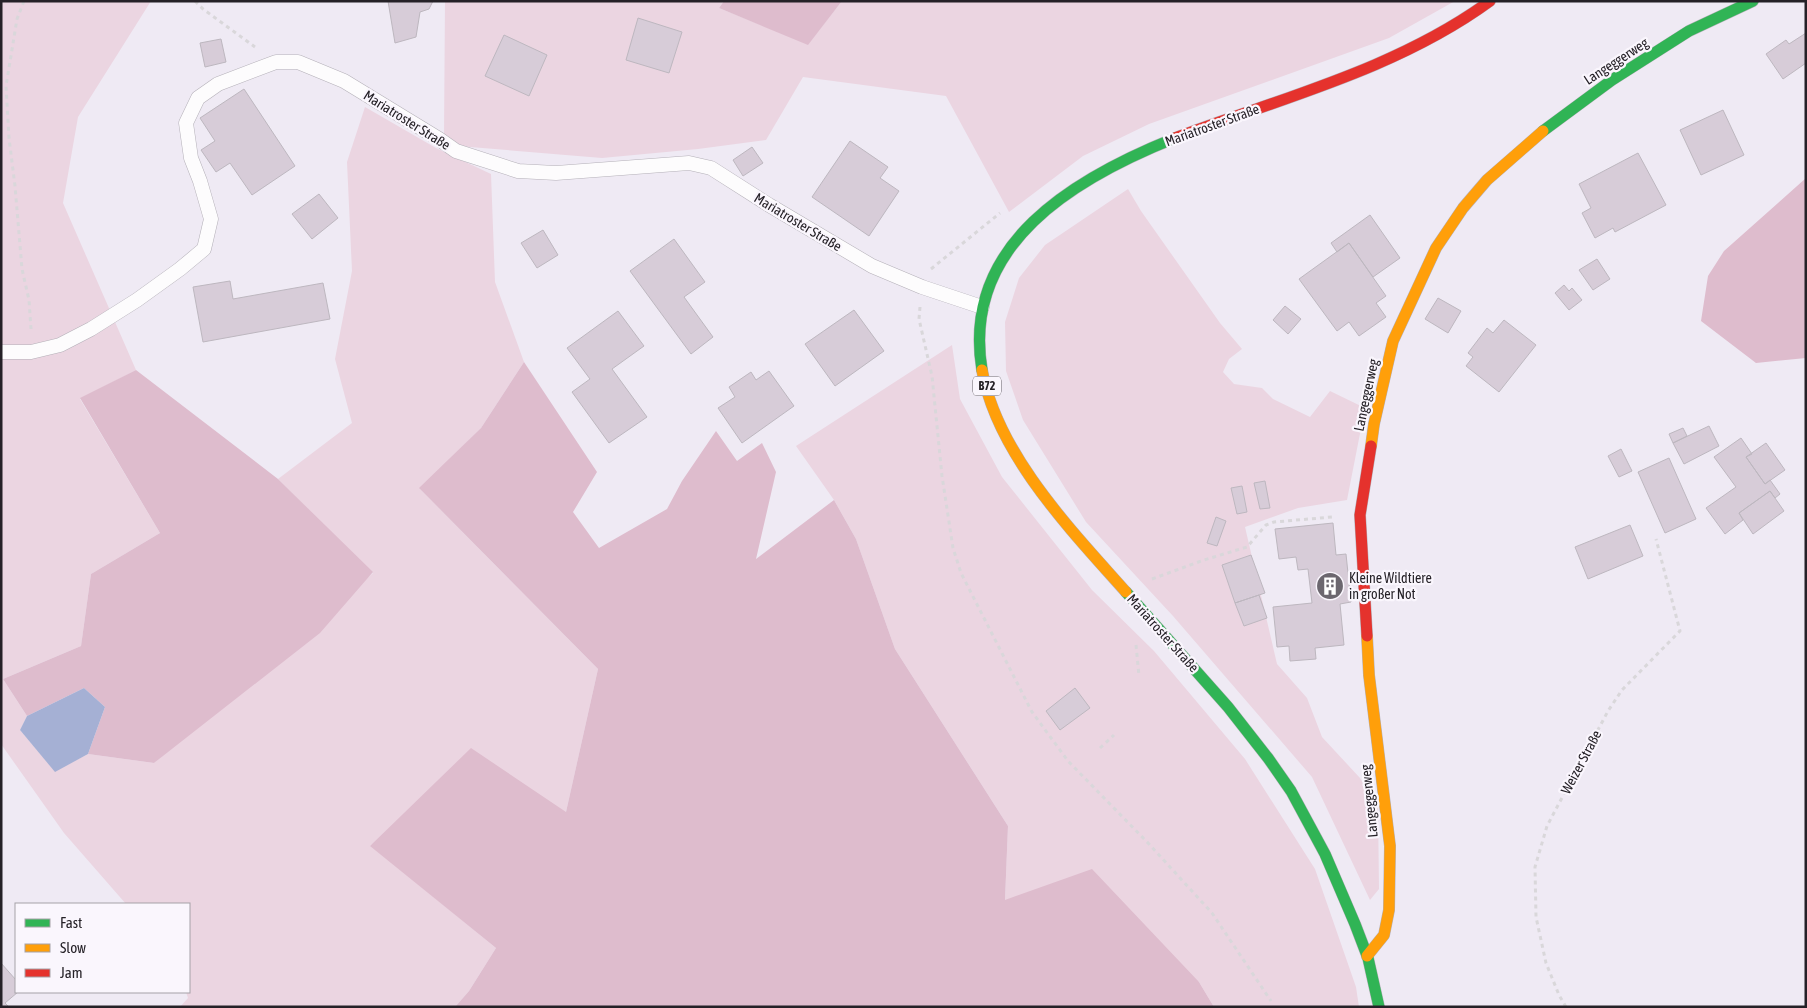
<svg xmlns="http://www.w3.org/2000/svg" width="1807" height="1008" viewBox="0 0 1807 1008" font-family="'Asap Condensed',sans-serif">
  <rect width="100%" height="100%" fill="#efeaf4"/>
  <path fill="#ebd5e1" d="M1,1H151L78,117L63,203L136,370L80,399L160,533L91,574L81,646L3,679L27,716L20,730L55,771L88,754L154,763L373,573L278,479L352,423L335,359L352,271L347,162L365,107L436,148L491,174L495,282L524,362L481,428L420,489L598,669L566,812L370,845L496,948L469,991L455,1007H180L188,998L186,992H189V904H126L64,833L1,744Z
    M445,1H724L719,8L808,44L842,1H1455L1389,38L1149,124L1083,156L1009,212L946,96L803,77L766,140L698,149L602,158L458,146L444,134Z
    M1128,189L1141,211L1220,323L1242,349L1229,359L1223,372L1234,384L1262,388L1273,399L1310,417L1330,391L1365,408L1347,500L1298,508L1245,527L1277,664L1307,698L1322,737L1360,778L1378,808L1379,889L1370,900L1312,777L1173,616L1086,522L1023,420L1006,371L1005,322L1019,278L1045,245Z
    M952,345L960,399L1002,477L1092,590L1154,651L1245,759L1315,869L1356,987L1359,1007H1214L1199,982L1005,901L1008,826L895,649L856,539L834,500L796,446Z"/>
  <path fill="#debccd" d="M724,1H842L808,45L719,8Z
    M1806,178V358L1756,363L1701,321L1708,276L1724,251Z
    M524,362L597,472L573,512L599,548L667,509L682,481L716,431L737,461L762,443L776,472L756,559L834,500L856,539L895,649L1008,826L1005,900L1092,869L1199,982L1214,1007H455L469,991L496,948L370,846L471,748L566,812L598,669L419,488L481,428Z
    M136,370L278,479L373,572L320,633L154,763L88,754L105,707L84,688L27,716L3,679L81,646L91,574L160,533L80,398Z"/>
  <path fill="#a5b0d4" d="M84,688L105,707L88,754L55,772L20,730L27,716Z"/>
  <path fill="#d7ccd8" stroke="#bdb7bf" d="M388,1H433L429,9L420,12L416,37L395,43Z
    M638,18L682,32L669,73L626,60Z
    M1806,33V63L1783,79L1766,54L1786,40L1789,44Z
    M504,35L547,55L529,96L485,76Z
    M221,39L226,62L205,67L200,43Z
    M244,89L295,166L252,195L230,163L216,172L201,150L215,141L200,118Z
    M1723,110L1744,155L1701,175L1680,130Z
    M850,141L888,167L880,178L899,191L869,236L812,197Z
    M752,147L763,163L743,176L733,160Z
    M1638,153L1666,205L1615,232L1613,228L1595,238L1582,213L1591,208L1579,184Z
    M319,194L338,218L312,239L292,214Z
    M1370,215L1400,258L1373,277L1349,243L1337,252L1331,243Z
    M543,230L558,255L537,268L521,243Z
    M674,239L705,282L684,297L713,337L691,354L630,271Z
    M1349,243L1386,296L1376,303L1386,317L1359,336L1349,322L1337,331L1299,279Z
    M1597,259L1610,279L1593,290L1579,270Z
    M230,281L233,299L323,283L330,319L203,342L193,287Z
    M1564,285L1569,291L1572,288L1582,300L1569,310L1555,293Z
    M1438,298L1461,311L1448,333L1425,319Z
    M1285,306L1301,319L1288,334L1273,320Z
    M854,310L884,351L835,386L805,344Z
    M618,311L644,346L612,369L647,417L609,443L572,392L590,379L567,348Z
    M1504,320L1536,345L1499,392L1466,366L1473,357L1468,353L1487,328L1493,333Z
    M769,371L794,406L742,443L718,408L735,397L729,387L751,372L756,380Z
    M1709,426L1719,446L1684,464L1673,443Z
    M1683,428L1687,436L1673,443L1669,434Z
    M1741,438L1752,454L1746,457L1765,484L1770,480L1780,494L1775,498L1770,491L1739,513L1743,520L1725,534L1706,508L1736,487L1714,457Z
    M1766,443L1785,470L1765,484L1746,457Z
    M1621,449L1632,471L1619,477L1608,456Z
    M1669,458L1696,519L1665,533L1638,472Z
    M1265,481L1270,508L1260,509L1254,483Z
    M1242,486L1247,512L1237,514L1231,488Z
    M1770,491L1784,511L1753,534L1739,513Z
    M1216,517L1226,521L1217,546L1207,543Z
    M1333,523L1336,555L1346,554L1351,602L1340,604L1344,645L1315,648L1316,659L1290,661L1289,646L1277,647L1273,607L1312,603L1308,569L1298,570L1296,557L1279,559L1275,529Z
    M1630,525L1643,556L1588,579L1575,547Z
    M1251,555L1265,593L1235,603L1222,565Z
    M1259,595L1267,618L1244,626L1235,603Z
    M1075,688L1090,708L1060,730L1046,711Z
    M1,963L16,980V992H18L5,1003L9,1007H1Z"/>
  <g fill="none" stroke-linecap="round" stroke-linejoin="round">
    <g stroke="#b4b0b8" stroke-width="15">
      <path id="lane" d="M1,352H31L60,345L91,329L137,300L180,269L204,249L211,219L200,181L191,158L186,123L198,98L218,84L276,62H298L344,81L439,139L456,151L518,171L556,173L689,163L711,168L769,205L872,266L922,287L982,307"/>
    </g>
    <g stroke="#b4b0b8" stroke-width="12">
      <path id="fast" d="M1543,131L1612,80L1689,31L1753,1
        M982,370C961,244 1075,178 1175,138
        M1126,592L1228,707L1268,758L1291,791L1325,854L1355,924L1368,958L1379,1007"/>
    </g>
    <g stroke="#b4b0b8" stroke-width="12">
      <path id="slow" d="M982,370C997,454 1071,530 1126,592
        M1371,446L1374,424L1393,341L1436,248L1463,208L1487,180L1543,131
        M1367,636L1369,675L1390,846L1389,910L1384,935L1367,956"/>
    </g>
    <g stroke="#b4b0b8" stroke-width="12">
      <path id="jam" d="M1175,138C1281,98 1397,69 1490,1
        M1367,636L1360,515L1371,446"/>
    </g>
    <path stroke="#d9d7da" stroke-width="3" stroke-dasharray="4 4" stroke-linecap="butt" d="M24,1L17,19L6,86L9,138L15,186L22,269L29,300L31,329
      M195,1L203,9L255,47
      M931,269L1000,213
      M920,307L919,319L932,376L942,476L953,548L961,573L1032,712L1068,761L1149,844L1212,913L1271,1001
      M1152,579L1204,560L1247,547L1266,525L1274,522L1332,517
      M1136,645L1139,676
      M1100,748L1114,735
      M1566,1007L1559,995L1546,963L1536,917L1535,867L1547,826L1608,711L1622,690L1680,631L1656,539"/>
    <use href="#lane" stroke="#fdfcfd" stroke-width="14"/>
    <use href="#fast" stroke="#30b455" stroke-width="11"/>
    <use href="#slow" stroke="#ff9f0a" stroke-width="11"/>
    <use href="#jam" stroke="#e5322d" stroke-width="11"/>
  </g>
  <defs>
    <g id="building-disc" transform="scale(1.4375)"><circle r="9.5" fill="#6c676f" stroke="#faf6fd"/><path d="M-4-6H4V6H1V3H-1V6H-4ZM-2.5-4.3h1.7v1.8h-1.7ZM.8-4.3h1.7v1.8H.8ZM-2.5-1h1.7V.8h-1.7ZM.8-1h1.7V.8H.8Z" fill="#fff"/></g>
  </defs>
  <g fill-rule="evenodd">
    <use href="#building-disc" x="1330" y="586"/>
  </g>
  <g text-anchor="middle" stroke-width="4.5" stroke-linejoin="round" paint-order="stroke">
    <rect fill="#faf6fd" stroke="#656167" stroke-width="1" x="973" y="376.5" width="28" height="19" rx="4"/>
    <g font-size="12" font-weight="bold" fill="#252127">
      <text x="987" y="390">B72</text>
    </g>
    <g font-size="14" fill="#252127" stroke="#faf6fd">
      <text transform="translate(1616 61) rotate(-33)" y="5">Langeggerweg</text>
      <text transform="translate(407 120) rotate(32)" y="5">Mariatroster Straße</text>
      <text transform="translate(1212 125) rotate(-20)" y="5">Mariatroster Straße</text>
      <text transform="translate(798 222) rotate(31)" y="5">Mariatroster Straße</text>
      <text transform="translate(1366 395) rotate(-78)" y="5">Langeggerweg</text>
      <text transform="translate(1163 633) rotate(48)" y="5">Mariatroster Straße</text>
      <text transform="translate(1581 762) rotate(-62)" y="5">Weizer Straße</text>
      <text transform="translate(1369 801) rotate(-96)" y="5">Langeggerweg</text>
    </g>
    <g font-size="14" fill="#252127" stroke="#faf6fd" text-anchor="start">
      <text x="1349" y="583">Kleine Wildtiere<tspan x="1349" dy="16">in großer Not</tspan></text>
    </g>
  </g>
  <rect width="1807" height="1008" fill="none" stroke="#252127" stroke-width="5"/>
  <rect x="15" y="903" width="175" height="90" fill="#faf6fd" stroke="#a5a1a7"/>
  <rect x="25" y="919" width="25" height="8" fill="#30b455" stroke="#a5a1a7"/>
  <text x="60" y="928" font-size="15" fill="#252127">Fast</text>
  <rect x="25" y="944" width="25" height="8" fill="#ff9f0a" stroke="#a5a1a7"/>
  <text x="60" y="953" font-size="15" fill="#252127">Slow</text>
  <rect x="25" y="969" width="25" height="8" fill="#e5322d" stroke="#a5a1a7"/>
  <text x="60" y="978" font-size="15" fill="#252127">Jam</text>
</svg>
